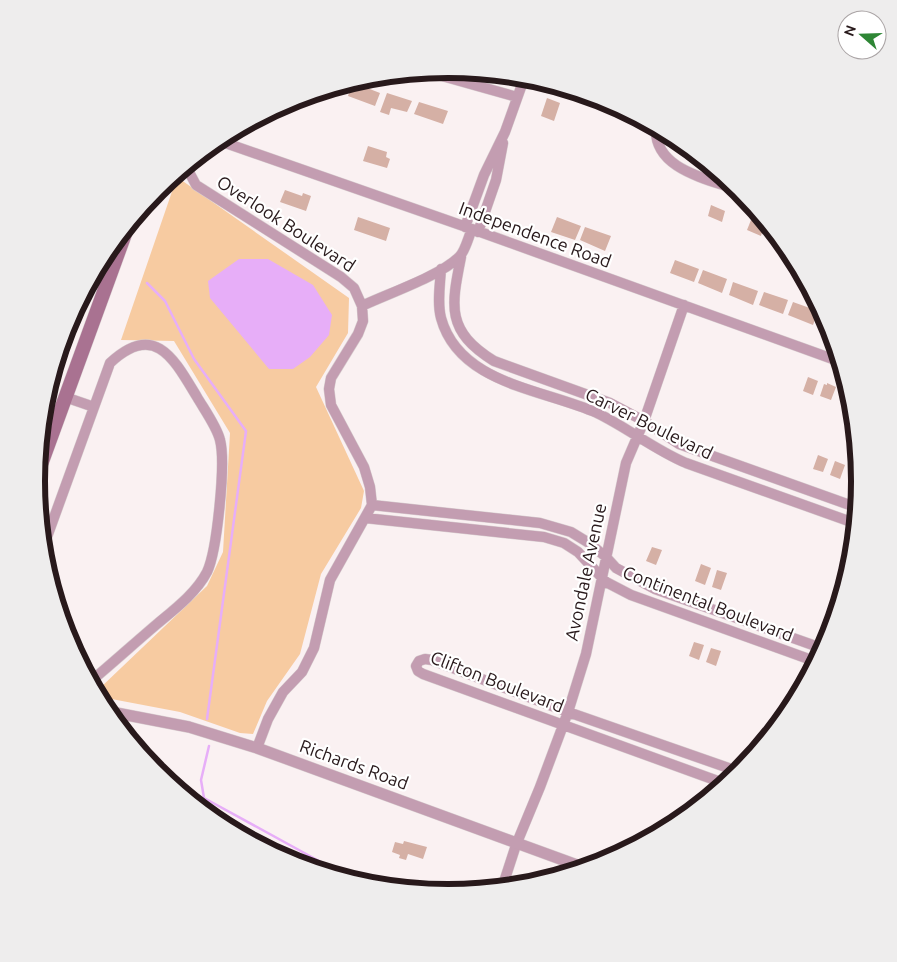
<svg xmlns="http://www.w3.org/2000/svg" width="897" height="962" viewBox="0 0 897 962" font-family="Ubuntu,sans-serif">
  <rect width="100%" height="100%" fill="#faf1f2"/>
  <path fill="#f7cba1" d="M177,177L349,298L348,333L316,387L364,491L361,508L321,574L300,654L267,701L253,734L240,733L180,712L101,697L100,688L207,586L223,552L230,433L174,341L121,340Z"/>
  <path fill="#e7aef8" d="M239,259H268L313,285L332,315L329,335L310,357L293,369H269L210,298L208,281Z"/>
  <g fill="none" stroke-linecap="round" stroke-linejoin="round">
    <path stroke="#e7aef8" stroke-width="2.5" d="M147,283L165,301L194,359L246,431L207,719
      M209,746L201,780L204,798L339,872L347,879"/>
  </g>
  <path fill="#d5b0a5" d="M353,81L363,84L362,86L380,93L375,106L348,96Z
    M552,84L565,88L563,93L550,88Z
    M387,93L412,101L407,112L391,108L389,115L380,112Z
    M547,98L560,103L554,121L541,116Z
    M419,102L448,111L443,124L414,114Z
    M368,146L387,152L386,157L390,159L387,168L363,161Z
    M285,190L302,196L303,193L311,196L306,211L280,202Z
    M711,205L725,211L722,222L708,216Z
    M358,217L390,228L386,241L354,230Z
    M557,217L581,226L575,240L551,232Z
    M751,220L764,225L761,236L747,230Z
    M585,227L611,236L605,251L580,240Z
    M675,260L699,269L694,282L670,273Z
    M703,270L727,279L722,293L698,283Z
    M733,282L758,291L753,305L729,295Z
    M764,292L788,300L783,314L759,305Z
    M793,302L818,311L813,325L788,315Z
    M822,313L829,324L832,331L818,326Z
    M808,377L818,381L813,395L803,391Z
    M827,383L836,387L831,400L820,396L824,384L827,385Z
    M818,455L828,459L823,472L813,469Z
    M835,461L845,465L840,479L830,475Z
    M652,547L662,550L656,565L646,561Z
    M701,564L711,568L705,585L695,581Z
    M717,570L727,573L721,590L712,587Z
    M694,642L704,645L699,660L689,656Z
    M711,648L721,651L716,666L706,662Z
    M404,841L427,847L423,859L408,854L406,860L399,858L400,855L392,852L395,842L403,844Z"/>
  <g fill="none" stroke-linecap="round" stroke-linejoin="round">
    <g stroke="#d8ced0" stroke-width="11">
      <path id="minor" d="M429,71L435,74L517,97
        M406,73L418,75L435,74
        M656,127C653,170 709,179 741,191
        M217,140L472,229L841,362
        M189,163L188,170L196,185L341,277L354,288L362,306L363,321L358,334L331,378L329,389L331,405L364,467L370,487L372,505L330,580L314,648L302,672L283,692L268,719L257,748
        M465,227L484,175L505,132L525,76
        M478,232L496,180L503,143
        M461,257C451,307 446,331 494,361L610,403L644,421L679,444L858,508
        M441,269C440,285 437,303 441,318C459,384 543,389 597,413C628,428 655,450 686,463L857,524
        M362,306C387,294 440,276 459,257C465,252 468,238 472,229
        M65,397L94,407
        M372,505L540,523L571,532L589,543L606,557L616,568L655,589L824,649
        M365,518L544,537L564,543L578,552L606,582L631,595L817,662
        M43,548L110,363C155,321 174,359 197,397C204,409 217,427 220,440C226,463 217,551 207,572C196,593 175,609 157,624C137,641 117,659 97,676L92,684
        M726,784L423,674L418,671L416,666L419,661L425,659L432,660L568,712L740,772
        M502,888L516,845L540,787L568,712L586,654L626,463L644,421L684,305"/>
    </g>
    <g stroke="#d8ced0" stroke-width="12">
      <path id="tertiary" d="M106,711L189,727L257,748L585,868"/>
    </g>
    <g stroke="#d8ced0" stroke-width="15">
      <path id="secondary" d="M36,478L129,223"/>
    </g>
    <use href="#minor" stroke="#c39db1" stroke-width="10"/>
    <use href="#tertiary" stroke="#c39db1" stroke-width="11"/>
    <use href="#secondary" stroke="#a97291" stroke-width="14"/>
  </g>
  <g text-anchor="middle" stroke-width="4.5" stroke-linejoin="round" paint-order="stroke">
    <g font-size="18" fill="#28191b" stroke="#fff">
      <text transform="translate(286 224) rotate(33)" y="6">Overlook Boulevard</text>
      <text transform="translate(535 235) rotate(20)" y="6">Independence Road</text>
      <text transform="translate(649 424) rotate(26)" y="6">Carver Boulevard</text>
      <text transform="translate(586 572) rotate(-78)" y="6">Avondale Avenue</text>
      <text transform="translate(708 604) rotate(21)" y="6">Continental Boulevard</text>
      <text transform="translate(497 682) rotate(21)" y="6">Clifton Boulevard</text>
      <text transform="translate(354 765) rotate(20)" y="6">Richards Road</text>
    </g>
  </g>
  <path d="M0 0H897V962H0ZM45 481a403 403 0 1 1 806 0a403 403 0 1 1-806 0Z" fill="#eeeded" fill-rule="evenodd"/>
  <path fill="none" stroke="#28191b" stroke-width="6" d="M45 481a403 403 0 1 1 806 0a403 403 0 1 1-806 0Z"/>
  <g transform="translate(862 35) rotate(290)"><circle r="24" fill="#ffffff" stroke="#a9a3a4"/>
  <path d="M0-4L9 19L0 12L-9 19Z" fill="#2e8635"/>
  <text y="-8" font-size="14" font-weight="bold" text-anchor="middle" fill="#28191b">N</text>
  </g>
</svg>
